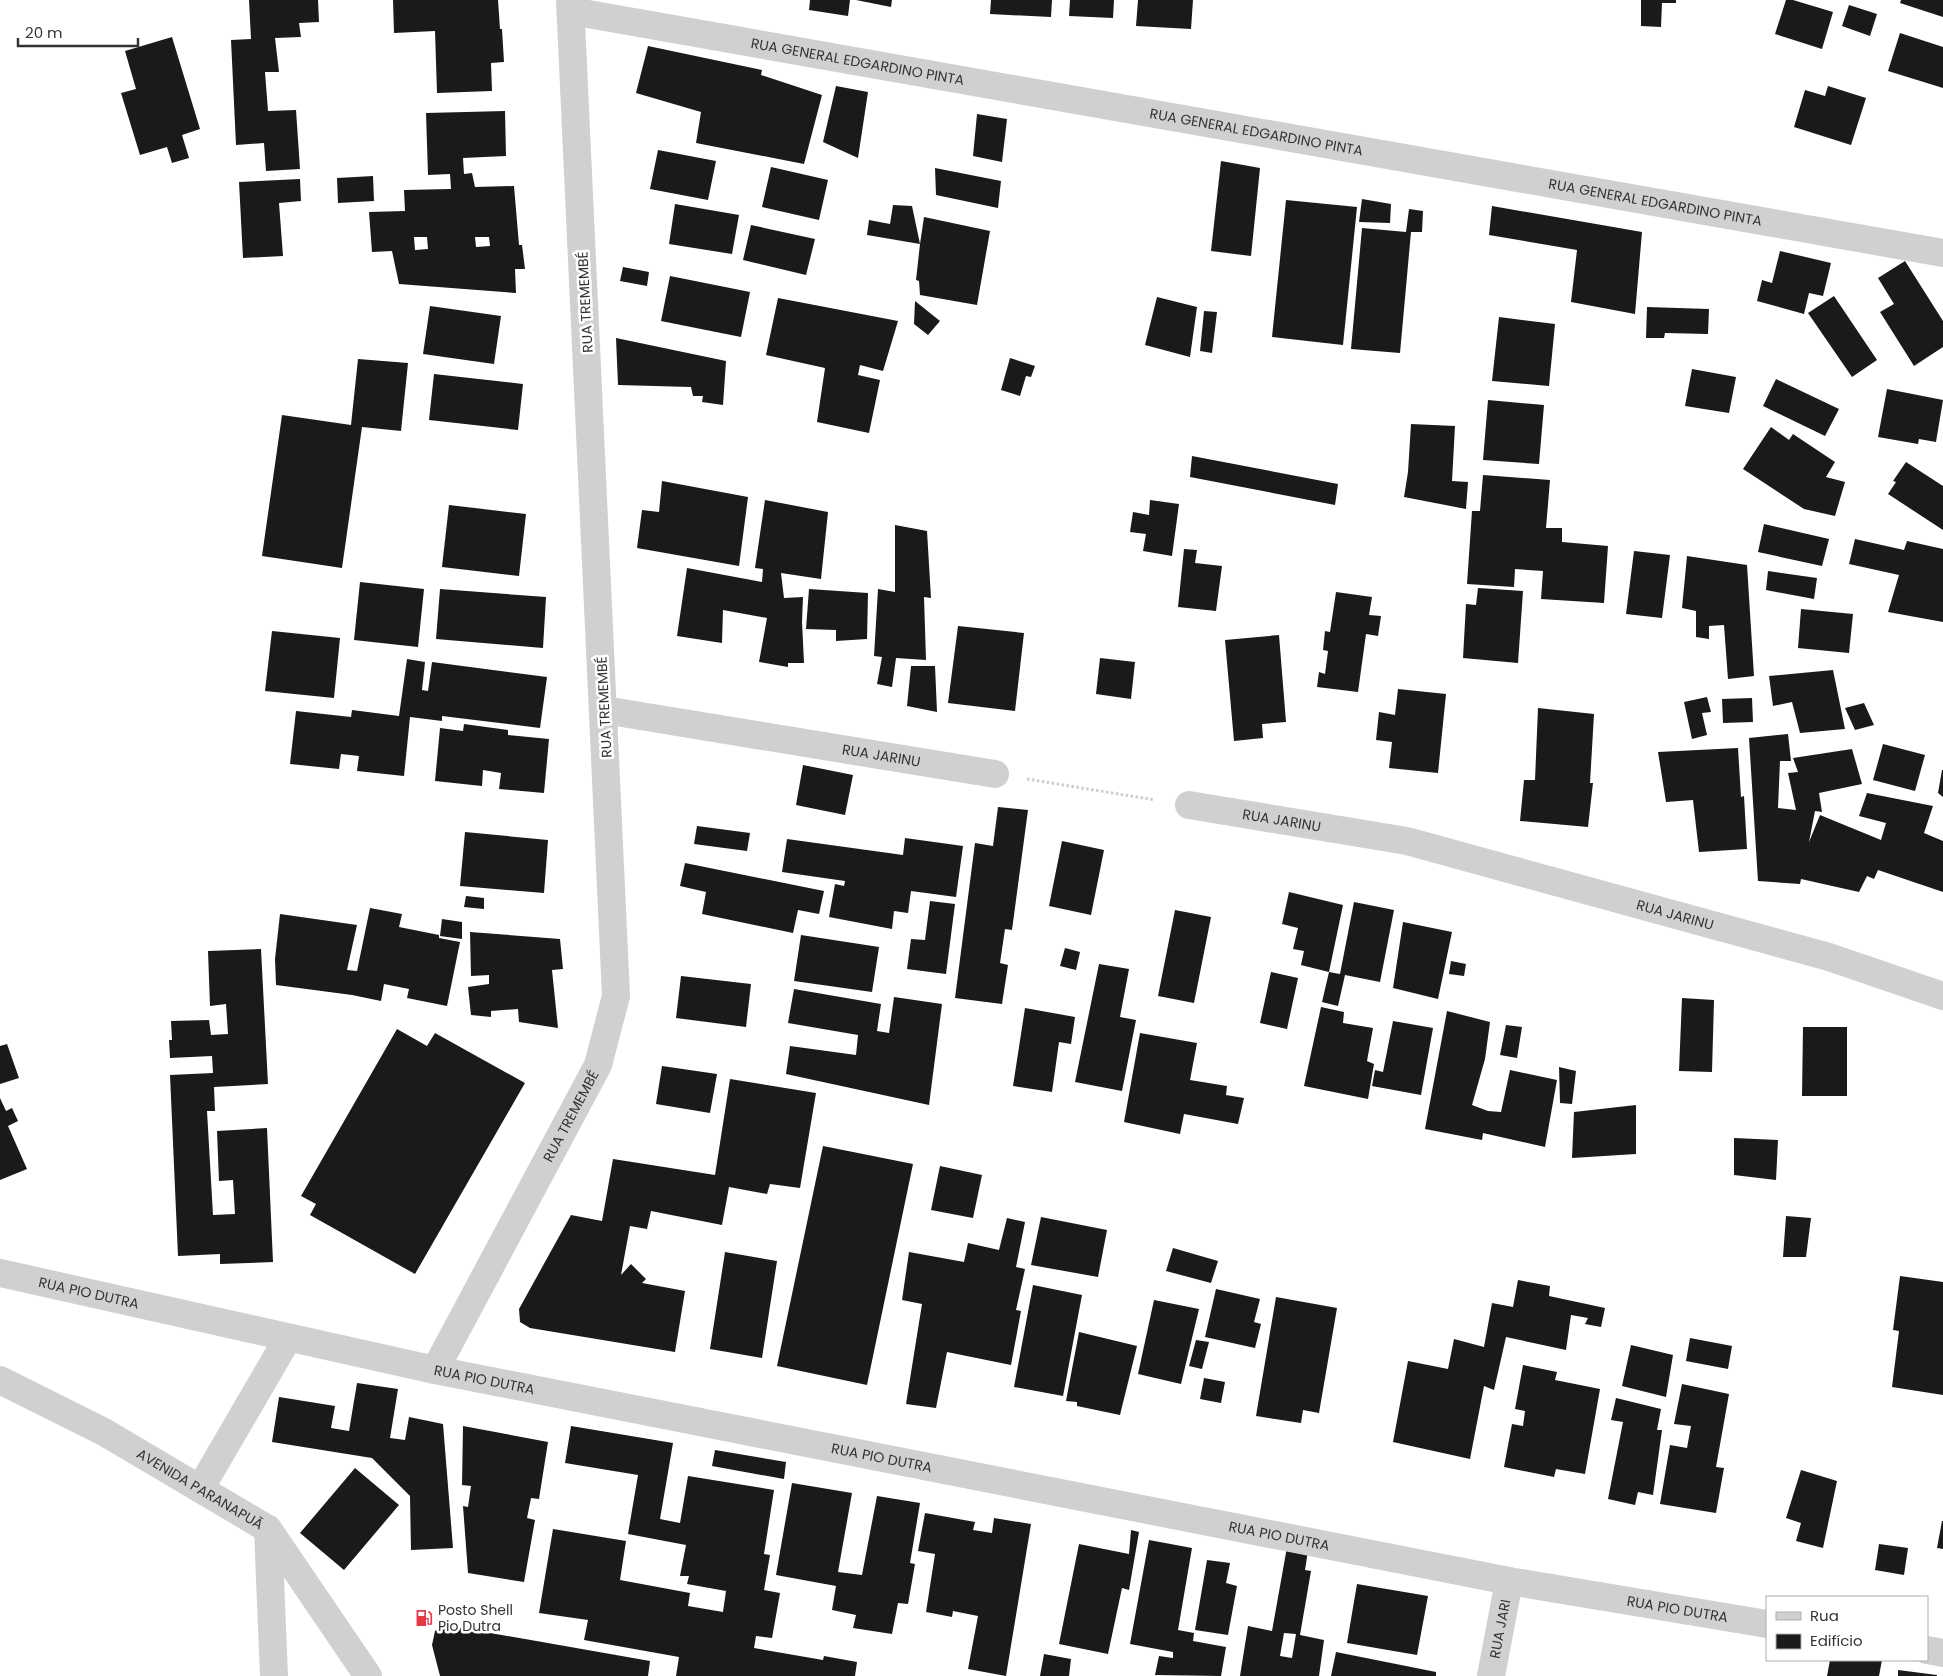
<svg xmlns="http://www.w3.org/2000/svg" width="1943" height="1676" viewBox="0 0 1943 1676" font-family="Poppins,sans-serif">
  <rect width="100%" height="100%" fill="#fff"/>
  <path fill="#1a1a1a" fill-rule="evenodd" d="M249,0H318L319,22L299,23L301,37L275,38L279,72H265L268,111L296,110L300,169L266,171L264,143L236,145L231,40L251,39Z
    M393,0H498L500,29H502L504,62L491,63L492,91L437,93L435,31L394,33Z
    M810,0H850L848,16L809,10Z
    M856,0H892L891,7Z
    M991,0H1052L1051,17L990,14Z
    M1070,0H1114L1113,18L1069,16Z
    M1138,0H1193L1191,29L1136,26Z
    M1641,0H1676V3H1662L1661,27L1641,26Z
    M1786,0H1793L1833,12L1822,49L1775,34Z
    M1901,0H1943V17L1900,3Z
    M1849,5L1877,14L1870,36L1842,26Z
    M1900,33L1943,47V88L1888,71Z
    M172,37L200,129L182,135L189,158L172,163L167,147L140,155L121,93L136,89L125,51Z
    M648,46L762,70L761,75L822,95L804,164L696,143L701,112L636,93Z
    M836,86L868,92L858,158L823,142Z
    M1828,86L1866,98L1851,145L1794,127L1805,90L1825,96Z
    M505,111L506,156L463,158L464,174L472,173L475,187L514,186L519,245H522L525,269H515L516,293L399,284L392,251L372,252L369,212L405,211L404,190L451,189L450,174L428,175L426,113ZM414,237H427L428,249L415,250ZM475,237H489L490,246L476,247Z
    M977,114L1007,119L1002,162L973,156Z
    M658,150L716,161L708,200L650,189Z
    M1221,161L1260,168L1251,256L1211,251Z
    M771,167L828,180L819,220L762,207Z
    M935,168L1001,181L998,208L936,195Z
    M373,176L374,201L338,203L337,178Z
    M300,179L301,201L279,203L283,256L243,258L239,182Z
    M1362,199L1391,204L1390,223L1359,222Z
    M1286,200L1357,207L1343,345L1272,337Z
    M675,204L739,215L732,254L669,244Z
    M893,205L912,206L920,244L924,217L990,231L977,305L920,295L919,281L916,280L920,244L867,235L869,220L890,224Z
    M1492,206L1642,232L1635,314L1571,302L1577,250L1489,235Z
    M1409,209L1423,211L1422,232H1411L1400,353L1351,349L1362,228L1406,232Z
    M751,225L815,239L806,275L743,260Z
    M1780,251L1831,263L1823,296L1809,293L1804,314L1757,301L1762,280L1772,283Z
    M1905,261L1943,321V347L1914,366L1880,312L1894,304L1878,278Z
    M623,267L649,272L647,286L620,281Z
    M670,276L750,292L741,337L661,321Z
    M1834,296L1877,360L1852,377L1808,313Z
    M1157,297L1197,307L1190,357L1145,345Z
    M778,298L898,321L883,371L860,365L858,375L880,380L869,433L817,422L825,368L766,355Z
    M915,301L940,321L928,335L914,324Z
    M430,306L501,316L494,364L423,354Z
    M1647,307L1709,309L1708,334L1665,333L1664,338H1646Z
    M1204,311L1217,312L1212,353L1200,351Z
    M1499,317L1555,324L1549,386L1492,381Z
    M616,338L726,361L723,405L702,402L703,396H693L691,387L618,385Z
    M1010,358L1035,366L1031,377L1026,376L1020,396L1001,390Z
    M358,359L408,363L401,431L362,427L342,568L262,556L282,415L351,425Z
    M1692,369L1736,377L1729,413L1685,406Z
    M434,374L523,384L518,430L429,420Z
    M1776,379L1839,409L1825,436L1763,406Z
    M1887,389L1943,400L1936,442L1919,439L1918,444L1878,437Z
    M1488,400L1544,405L1539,464L1483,460Z
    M1411,424L1455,426L1452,481L1468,482L1466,509L1404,497L1408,472Z
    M1771,427L1789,440L1793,434L1835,462L1826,477L1845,482L1835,516L1804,509L1743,469Z
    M1192,456L1338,484L1335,505L1190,477Z
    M1906,462L1943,486V530L1888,494L1896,482L1893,481Z
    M1483,475L1550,480L1546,528H1562V542L1608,546L1604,603L1541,599L1543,571L1515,569L1514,587L1467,584L1472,511H1480Z
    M662,481L748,497L739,566L637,548L642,510L659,512Z
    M765,500L828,512L821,579L781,573L784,598L803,597L802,622L804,663H788V667L759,662L767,618L723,610L722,643L677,636L687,568L762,582L763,569L755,568Z
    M1150,500L1179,504L1172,556L1143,551L1146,534L1130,532L1133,512L1149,515Z
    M449,505L526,514L519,576L442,567Z
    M1764,524L1829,539L1822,566L1758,552Z
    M895,525L927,531L931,598L924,597L926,660L896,658L892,687L877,684L882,657L874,656L878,589L895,592Z
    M1855,539L1904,550L1907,541L1943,549V622L1888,612L1899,575L1849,564Z
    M1184,549L1197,550L1195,563L1222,566L1216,611L1178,607Z
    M1634,551L1670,555L1662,618L1626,614Z
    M1687,556L1747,565L1754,676L1728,679L1724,625L1709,626V639L1696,637V611L1682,608Z
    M1768,571L1817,578L1814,599L1766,590Z
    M360,582L424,589L418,647L354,640Z
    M1478,588L1523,591L1518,663L1463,658L1466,604L1476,605Z
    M440,589L546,597L543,648L436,639Z
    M809,589L868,593L867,639L836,641V630L806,629Z
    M1336,592L1372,597L1369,615L1381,616L1378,636L1366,634L1358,692L1317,687L1319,672L1325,674L1328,651L1323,650L1325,631L1330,632Z
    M1801,609L1853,614L1849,653L1798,648Z
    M958,626L1024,633L1015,711L948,703Z
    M272,631L340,638L334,698L265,691Z
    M1279,635L1286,722L1262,724L1263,738L1234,741L1225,640Z
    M1100,658L1135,662L1131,699L1096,694Z
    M407,659L425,662L422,690L428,691L432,662L547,677L540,728L442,716V721L410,717L404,776L357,771L359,756L341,754L339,769L290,764L296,711L351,717L352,710L399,716Z
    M911,666H935L937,712L907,706Z
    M1833,670L1845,729L1800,733L1792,702L1773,706L1769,676Z
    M1398,689L1446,694L1438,773L1389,768L1392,742L1376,740L1379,712L1395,715Z
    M1707,697L1711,712L1702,713L1707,735L1692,739L1684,702Z
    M1752,698L1753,722L1723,723L1722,699Z
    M1864,703L1874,725L1855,730L1845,708Z
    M1538,708L1594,714L1590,783H1593L1588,827L1520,821L1524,780H1535Z
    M464,724L508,730V735L549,739L544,793L499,789L501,773L483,770L482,786L435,781L440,728L463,731Z
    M1788,734L1791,761H1780L1778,808L1796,810L1788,773L1798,772L1793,758L1852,749L1862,784L1819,793L1822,812L1815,811L1809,842L1820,815L1881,840L1886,823L1859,816L1867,793L1933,806L1924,833L1943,841V892L1878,870L1874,879L1867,876L1859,892L1801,879L1800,884L1758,881L1749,738Z
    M1883,744L1925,755L1915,791L1873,780Z
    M1738,748L1741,797L1744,796L1747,849L1699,852L1693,800L1666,802L1658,752Z
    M803,765L853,775L845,815L796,805Z
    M1942,770H1943V797L1938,793Z
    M998,807L1028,810L1012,930L1005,929L1000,963L1008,965L1002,1004L955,998L975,843L993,846Z
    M697,826L750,833L747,851L694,844Z
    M465,832L548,840L544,893L460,886Z
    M905,838L963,846L956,897L911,891L908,913L894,911L892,929L829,917L835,884L844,886L845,881L782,872L787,839L903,855Z
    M1062,841L1104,850L1091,915L1049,906Z
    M685,863L824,891L819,914L798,910L793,933L702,914L706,892L680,886Z
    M1289,892L1343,905L1329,972L1301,965L1304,951L1293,949L1298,928L1282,924Z
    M466,896L484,898V909L464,907Z
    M930,901L955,904L946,974L907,969L911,939L925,940Z
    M1354,902L1394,910L1380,982L1345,975L1338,1006L1322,1002L1329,972L1340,974Z
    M370,908L402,914L399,927L439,935V938L460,942L447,1006L407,998L409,989L384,984L381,1001L352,995L276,985L275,959L280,914L357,925L347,970L357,971Z
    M1175,910L1211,917L1194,1003L1158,996Z
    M442,919L462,922V939L440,936Z
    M1403,922L1452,932L1438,999L1393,988Z
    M470,932L560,939L563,969L552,970L558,1028L519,1022L518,1009L491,1011V1017L471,1015L468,987L489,984V975L471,976Z
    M801,935L879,947L872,992L794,981Z
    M1065,948L1080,952L1076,970L1060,966Z
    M261,949L268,1084L214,1087L215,1111H207L213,1215L235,1214L233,1180L219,1181L217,1131L267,1128L273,1262L220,1264V1254L178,1256L170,1075L213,1073L212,1056L170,1058L169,1040H172L171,1021L209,1020L211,1035L228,1034L226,1004L210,1006L208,951Z
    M1451,961L1466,964L1464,976L1449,974Z
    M1099,964L1129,969L1120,1017L1136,1020L1122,1091L1075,1082Z
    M1271,972L1298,978L1287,1029L1260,1023Z
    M681,976L751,984L746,1027L676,1018Z
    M794,989L881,1004L877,1031L889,1033L894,997L942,1004L929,1105L786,1074L790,1046L856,1055L858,1035L788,1023Z
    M1682,998L1714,1000L1712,1072L1679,1071Z
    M1321,1007L1344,1012L1343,1023L1373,1028L1367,1061L1374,1064L1368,1099L1304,1086Z
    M1025,1008L1075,1017L1071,1044L1059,1042L1052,1092L1013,1086Z
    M1447,1011L1490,1022L1485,1059L1472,1105L1488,1111L1501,1112L1510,1070L1557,1080L1545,1147L1483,1133L1482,1140L1425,1129Z
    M1393,1021L1433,1028L1421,1095L1372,1086L1375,1070L1383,1072Z
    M1506,1025L1522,1027L1517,1058L1500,1055Z
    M1803,1027H1847V1096H1802Z
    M397,1029L427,1046L435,1033L525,1083L415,1274L310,1215L316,1204L301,1196Z
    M1140,1033L1197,1043L1190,1080L1227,1086L1226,1095L1244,1098L1238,1124L1184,1114L1180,1134L1124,1122Z
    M7,1044L19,1078L0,1084V1046Z
    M662,1066L717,1074L710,1113L656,1104Z
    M1559,1067L1576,1071L1572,1104L1560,1103Z
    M730,1079L816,1093L800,1188L770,1184L767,1194L729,1187L722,1225L651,1211L647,1229L630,1226L621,1275L631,1264L646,1279L642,1283L685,1291L675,1352L530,1328L520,1322L519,1309L571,1215L602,1221L613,1159L715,1175Z
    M0,1098L6,1111L12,1108L18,1121L8,1126L27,1169L0,1180Z
    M1636,1105V1154L1572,1158L1574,1112Z
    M1734,1138L1778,1140L1776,1180L1734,1175Z
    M823,1146L913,1164L867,1385L777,1366Z
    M940,1166L982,1175L973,1218L931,1210Z
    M1786,1216L1811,1218L1806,1257H1783Z
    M1041,1217L1107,1230L1098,1277L1031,1265Z
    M1007,1218L1025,1222L1016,1267L1025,1269L1016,1310L1021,1311L1011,1365L947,1352L936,1408L906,1404L922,1304L902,1300L909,1252L964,1262L968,1243L999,1250Z
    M1173,1248L1218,1261L1211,1283L1166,1271Z
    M725,1252L777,1261L762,1358L710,1349Z
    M1900,1276L1943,1282V1395L1892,1387L1899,1331L1893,1330Z
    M1518,1280L1550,1286L1549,1296L1605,1308L1601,1327L1585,1324L1588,1318L1571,1315L1566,1350L1506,1337L1494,1390L1484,1386L1470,1459L1393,1442L1408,1361L1448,1369L1454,1339L1484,1347L1492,1303L1513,1307Z
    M1033,1285L1082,1295L1063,1396L1014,1387Z
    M1216,1289L1260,1299L1254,1322L1261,1324L1255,1348L1205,1337Z
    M1276,1297L1337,1308L1319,1413L1303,1410L1301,1423L1256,1416Z
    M1154,1300L1199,1309L1181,1384L1138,1374Z
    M1079,1332L1137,1346L1120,1415L1077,1406V1402L1066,1401Z
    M1690,1338L1732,1346L1728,1369L1686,1361Z
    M1196,1340L1209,1342L1202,1369L1189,1366Z
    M1631,1345L1673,1355L1666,1397L1622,1386Z
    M1523,1365L1557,1372L1555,1380L1600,1389L1585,1474L1556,1469L1554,1477L1504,1467L1512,1424L1523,1426L1525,1411L1515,1409Z
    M1204,1378L1225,1382L1221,1403L1200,1399Z
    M357,1383L398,1389L390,1438L405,1440L409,1417L443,1424L453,1548L411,1550L410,1496L372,1458L272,1442L279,1397L335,1406L331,1428L349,1431Z
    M1682,1384L1729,1394L1716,1467L1724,1468L1716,1513L1660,1504L1670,1445L1687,1448L1691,1426L1674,1424Z
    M1616,1398L1661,1409L1657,1430H1662L1653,1495L1638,1492L1635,1505L1608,1499L1623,1422L1611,1420Z
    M463,1426L548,1442L539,1499L531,1498L527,1518L535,1520L524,1582L468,1573L463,1506L468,1507L471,1486L462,1485Z
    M571,1426L673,1443L660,1519L680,1523L688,1476L774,1490L764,1554L770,1555L764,1590L780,1593L772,1638L756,1636L754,1648L823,1660L824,1656L857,1662L855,1676H676L679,1657L584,1640L588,1620L539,1613L553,1529L626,1541L620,1580L690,1593L688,1606L723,1612L726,1591L687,1584L689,1576H680L686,1545L628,1534L638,1475L565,1463Z
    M715,1450L786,1462L784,1479L712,1466Z
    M355,1468L399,1505L344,1570L300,1533Z
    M1801,1470L1837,1481L1823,1548L1796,1541L1801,1523L1786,1518Z
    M792,1483L852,1493L838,1572L862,1575L877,1496L920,1503L910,1563L915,1564L908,1604L898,1603L892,1634L853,1628L856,1615L832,1610L836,1586L776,1575Z
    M925,1513L975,1522L973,1530L992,1533L994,1518L1031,1524L1006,1676L968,1669L978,1616L953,1611L952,1617L926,1612L935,1554L918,1551Z
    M1942,1521H1943V1549L1937,1548Z
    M1131,1530L1139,1532L1129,1590L1122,1588L1108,1654L1059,1644L1079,1544L1129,1554Z
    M1149,1540L1192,1548L1178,1630L1194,1633L1193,1641L1226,1647L1221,1676L1155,1675L1159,1656L1173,1658V1652L1130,1644Z
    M1879,1544L1908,1548L1904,1575L1875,1570Z
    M1287,1547L1308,1551L1305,1570L1311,1571L1300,1635L1324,1640L1319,1676H1240L1248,1626L1272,1631ZM1284,1633L1296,1634L1292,1658L1280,1656Z
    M1207,1560L1230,1563L1226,1583L1237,1586L1228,1635L1195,1630Z
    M1357,1584L1428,1596L1417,1655L1347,1643Z
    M445,1625L650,1661L648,1676H440L432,1645L435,1631Z
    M1336,1652L1436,1672V1676H1331Z
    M1044,1654L1071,1659L1069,1676H1040Z
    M1830,1660H1882L1879,1676H1827Z
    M1898,1670L1937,1675V1676H1898Z"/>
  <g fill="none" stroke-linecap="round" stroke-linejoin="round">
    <path stroke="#cdcdcd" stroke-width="3" stroke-dasharray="2.5 2.5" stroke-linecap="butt" d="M1027,779L1155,800"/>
    <g stroke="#d0d0d0" stroke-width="28">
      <path id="s1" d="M571,11L1943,253"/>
      <path id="s2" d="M604,710L995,774"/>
      <path id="s3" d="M1189,805L1407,841L1829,957L1943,996"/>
      <path id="s4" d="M0,1273L435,1370L1509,1581L1767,1624"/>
      <path id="s5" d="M435,1370L598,1065L616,996L570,0"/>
      <path id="s6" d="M0,1380L104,1432L268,1529L368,1676"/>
      <path d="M200,1489L288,1338"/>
      <path d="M268,1529L274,1676"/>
      <path d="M1927,1650L1943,1653"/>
      <path id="s7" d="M1491,1676L1509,1581"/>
    </g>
  </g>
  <defs>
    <g id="fuel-bare" transform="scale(1.35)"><path d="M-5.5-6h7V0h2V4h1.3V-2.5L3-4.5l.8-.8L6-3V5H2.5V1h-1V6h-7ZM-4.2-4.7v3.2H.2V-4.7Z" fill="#e63946" stroke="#fff" stroke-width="2.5" paint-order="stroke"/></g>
  </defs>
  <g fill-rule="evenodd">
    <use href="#fuel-bare" x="424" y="1618"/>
  </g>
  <g text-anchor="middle" stroke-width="5" stroke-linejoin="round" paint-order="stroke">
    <g font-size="14" fill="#333" stroke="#fff">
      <text dy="5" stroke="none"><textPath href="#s1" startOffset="291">RUA GENERAL EDGARDINO PINTA</textPath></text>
      <text dy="5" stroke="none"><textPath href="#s1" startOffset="696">RUA GENERAL EDGARDINO PINTA</textPath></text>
      <text dy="5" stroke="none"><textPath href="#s1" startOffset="1101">RUA GENERAL EDGARDINO PINTA</textPath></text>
      <text transform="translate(585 302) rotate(-93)" y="5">RUA TREMEMBÉ</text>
      <text transform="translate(604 707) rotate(-93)" y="5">RUA TREMEMBÉ</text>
      <text dy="5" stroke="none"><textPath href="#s2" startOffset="281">RUA JARINU</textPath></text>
      <text dy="5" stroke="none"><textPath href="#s3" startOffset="94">RUA JARINU</textPath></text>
      <text dy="5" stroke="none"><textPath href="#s3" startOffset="499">RUA JARINU</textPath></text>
      <text dy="5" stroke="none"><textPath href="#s5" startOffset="288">RUA TREMEMBÉ</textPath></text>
      <text dy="5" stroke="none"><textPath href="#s4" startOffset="91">RUA PIO DUTRA</textPath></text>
      <text dy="5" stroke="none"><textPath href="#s4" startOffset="496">RUA PIO DUTRA</textPath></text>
      <text dy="5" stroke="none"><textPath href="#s4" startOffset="901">RUA PIO DUTRA</textPath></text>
      <text dy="5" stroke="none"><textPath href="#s6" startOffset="228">AVENIDA PARANAPUÃ</textPath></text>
      <text dy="5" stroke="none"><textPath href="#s4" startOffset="1306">RUA PIO DUTRA</textPath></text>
      <text dy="5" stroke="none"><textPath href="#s4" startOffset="1711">RUA PIO DUTRA</textPath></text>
      <text dy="5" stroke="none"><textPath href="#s7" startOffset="48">RUA JARI</textPath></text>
    </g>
    <g font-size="14" fill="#333" stroke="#fff" text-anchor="start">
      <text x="438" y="1615">Posto Shell<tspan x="438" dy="16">Pio Dutra</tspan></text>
    </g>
  </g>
  <rect x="1766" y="1596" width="162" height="65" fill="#ffffff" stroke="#adadad"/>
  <rect x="1776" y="1612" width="25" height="8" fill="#d0d0d0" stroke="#adadad"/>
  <text x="1810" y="1621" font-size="15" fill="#333333">Rua</text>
  <rect x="1776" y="1634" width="25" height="15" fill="#1a1a1a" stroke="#adadad"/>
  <text x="1810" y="1646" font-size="15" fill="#333333">Edifício</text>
  <path d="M18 38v8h120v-8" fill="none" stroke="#333333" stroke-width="2.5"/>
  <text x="25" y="38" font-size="15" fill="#333333" stroke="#ffffff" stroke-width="4" paint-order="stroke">20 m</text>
</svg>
